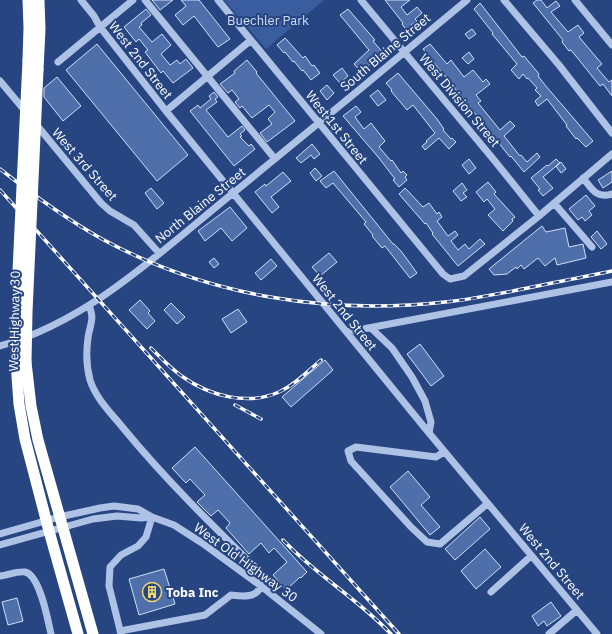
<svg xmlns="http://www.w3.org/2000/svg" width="612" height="634" viewBox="0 0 612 634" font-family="'IBM Plex Sans',sans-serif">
  <rect width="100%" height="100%" fill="#264581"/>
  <path fill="#3a5d9f" d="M224,0H324L266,49Z"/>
  <path fill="#4e6faa" stroke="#d1def5" d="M152,0H173L160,10Z
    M181,0H199L230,39L218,47L194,16L183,25L175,15L186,6Z
    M385,0H410L401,7L407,15L417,7L422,13L415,19L417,21L411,25L412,27L407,31L402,24L403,23Z
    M537,0H541L547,8L556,1L560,6L551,12L568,32L578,25L584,33L579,37L602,64L597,68L609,82L612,80V96L603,84L600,86L571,50L569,51L562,42L563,40L533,3Z
    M480,3L522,57L524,56L539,74L538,76L545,85L593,141L586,147L577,138L576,139L566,126L567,125L547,99L538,106L535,101L541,96L535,90L537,88L528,78L527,79L523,74L519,79L511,70L517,64L492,34L493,33L474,9Z
    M146,9L151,15L141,23L142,25L139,27L152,42L162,34L171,45L161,54L170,65L177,60L180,64L186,59L193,68L173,83L163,71L161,73L145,52L148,50L139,39L136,42L124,27Z
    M348,9L375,40L373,41L383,53L361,72L354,64L369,50L340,15Z
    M472,29L476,34L469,39L465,34Z
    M285,38L303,58L305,56L312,66L314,65L320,73L311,80L303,70L302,71L294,61L293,62L285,52L284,53L277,45Z
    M97,44L188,155L157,181L66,70Z
    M430,44L447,64L451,60L464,77L473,70L483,82L486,79L490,84L476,95L481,101L478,103L500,130L510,121L515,126L504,136L520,156L521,155L527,162L537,153L540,157L524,172L511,156L510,157L423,49Z
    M469,52L474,59L468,64L462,58Z
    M247,60L257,72L256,73L295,121L267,142L260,133L272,124L268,119L275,112L269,105L252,118L242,106L240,108L235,102L239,99L232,90L228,93L220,84L235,73L234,71Z
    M342,68L348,76L340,83L333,75Z
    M398,73L437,119L444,129L443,130L451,139L452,138L456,142L449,149L439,138L425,150L422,146L427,142L426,141L435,133L413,105L407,110L391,91L392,90L386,83Z
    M57,77L81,106L63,121L44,97V88Z
    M327,85L334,93L327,100L320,91Z
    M378,90L386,100L378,106L370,96Z
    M214,92L218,97L215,99L217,102L206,110L228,137L242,126L245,130L240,134L242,136L240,137L249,146L251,144L255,149L234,166L190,111L198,105L200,108L211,99L209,96Z
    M356,106L361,112L355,117L364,129L371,123L385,141L379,147L391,161L392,160L401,173L403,171L407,175L405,177L407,180L399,187L393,180L395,179L379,158L343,116Z
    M312,144L320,154L314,159L311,155L301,163L296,158Z
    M469,159L476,168L469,174L462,165Z
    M556,159L560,163L543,177L553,188L543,196L538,190L540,189L531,178L547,165L548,166Z
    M561,162L566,169L561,173L556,166Z
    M315,168L322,176L316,181L310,173Z
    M334,171L393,244H394L401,251L417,273L410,278L385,246L382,248L372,236L373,235L364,224L366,222L333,183L326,188L320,181Z
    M612,171V182L603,188L598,180Z
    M283,172L291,181L271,197L279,207L272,213L255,192L265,184L266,186Z
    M488,182L496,192L494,194L515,217L512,219L513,221L503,231L488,215L495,209L487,199L484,202L476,192Z
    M462,183L467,190L463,193L467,197L461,201L453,191Z
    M151,188L164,203L157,209L145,193Z
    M405,188L423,207L429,203L437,214L439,212L442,217L437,221L448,236L455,231L458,235L451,241L458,250L465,244L469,249L480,239L485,244L458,266L432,234L433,233L426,223L425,224L399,194Z
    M586,195L595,206L589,211L592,215L585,221L582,217L578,220L569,209Z
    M230,207L247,228L232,241L221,228L205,241L198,231Z
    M542,226L546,232L565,228L569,247L583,244L586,258L557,265L555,258L545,266L538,258L524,269L521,265L517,269L516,267L507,274L494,275L489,269Z
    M597,231L607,244L601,249L591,237Z
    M329,253L337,262L320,276L312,267Z
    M214,258L219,264L214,268L209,262Z
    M271,259L277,266L261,280L255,273Z
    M140,300L150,311L148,313L155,321L147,329L129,310Z
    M171,303L185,317L177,324L164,310Z
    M238,309L247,322L231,333L222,319Z
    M420,344L444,376L431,386L407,354Z
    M325,360L333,370L291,407L282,397Z
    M195,447L307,572L301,578L300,577L286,590L273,575L287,562L274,548L269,553L261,543L249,554L226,528L230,523L218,510L211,516L197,502L205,495L190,479L186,483L172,468Z
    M408,471L430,497L421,505L440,527L430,535L390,487Z
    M480,517L490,529L455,560L445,549Z
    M485,549L501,567L476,589L461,571Z
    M164,569L175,604L139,615L129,579Z
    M17,598L23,621L8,625L2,602Z
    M551,602L561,616L547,626L544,621L538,626L532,616Z"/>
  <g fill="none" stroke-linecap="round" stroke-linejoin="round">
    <path stroke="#aec2e6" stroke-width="7" d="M81,0L94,16L100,27L166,111L429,433L597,634
      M145,0L275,159
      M218,0L443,274L450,279L464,276L539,216L612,154
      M361,0L494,160L539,216
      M504,0L559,65L612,133
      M575,0L612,45
      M58,62L133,0
      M0,81L26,112
      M166,111L251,40
      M35,123L101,203L110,211L134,225L159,253
      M583,178C592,189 596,199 612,194
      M554,203L592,247
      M89,305C95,321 90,323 88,338C86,352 86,365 90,380C96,399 112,414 124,429C166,480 213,526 260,572C260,576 261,581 261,585C258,599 240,596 231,595L205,615L120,631
      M371,328L392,348L412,377L425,401L431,422L429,433
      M347,332L612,282
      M0,346C88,321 157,255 227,198C307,133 387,67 467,0
      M444,452L436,457L356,447L348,451L351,461L411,527L427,542L440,544L487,504
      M0,534L59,517L100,508L114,506L138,509L152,517L174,525L202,543L261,586L321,634
      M0,545L93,519L117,516L141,518L152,517
      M0,576C8,575 17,571 25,572C40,575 48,621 51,634
      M491,592L531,556
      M121,634L109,586L110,567L121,555L138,546L146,537L152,517
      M549,634L577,610"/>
    <path stroke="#fff" stroke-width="11" d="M28,60L29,28L28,0
      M38,70L40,29L39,0
      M16,362L19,404L25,439L49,531L78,634
      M26,362L31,406L38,440L93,634"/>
    <g stroke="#fff" stroke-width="3.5">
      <path id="rail" d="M0,169C32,194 66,219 102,239C207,296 327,315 445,302C468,300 491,295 513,291C546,284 579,278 612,271
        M0,190L399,634
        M151,348C161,358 171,369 183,377C210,396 248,406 279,392C295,385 308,371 321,360
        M235,405L261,419
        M283,540C316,575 358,599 391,634"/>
    </g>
    <use href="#rail" stroke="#264581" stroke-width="2" stroke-dasharray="6" stroke-linecap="butt"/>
    <path stroke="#fff" stroke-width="11" d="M16,362L18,271L28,60
      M26,362L27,312L38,70"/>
  </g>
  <defs>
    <g id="building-ring" transform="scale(1)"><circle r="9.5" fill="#264581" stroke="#efd773" stroke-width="1.5"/><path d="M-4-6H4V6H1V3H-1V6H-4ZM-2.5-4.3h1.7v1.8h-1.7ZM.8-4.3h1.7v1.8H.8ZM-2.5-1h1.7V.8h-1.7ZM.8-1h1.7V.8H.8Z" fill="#efd773"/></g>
  </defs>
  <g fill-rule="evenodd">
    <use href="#building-ring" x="152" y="592"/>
  </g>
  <g text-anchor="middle" stroke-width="4" stroke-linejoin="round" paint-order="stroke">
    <g font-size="13" fill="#d1def5" stroke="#264581">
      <text x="268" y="25">Buechler Park</text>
    </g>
    <g font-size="13" fill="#fff" stroke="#264581">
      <text transform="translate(385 52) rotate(-40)" y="5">South Blaine Street</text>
      <text transform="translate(141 60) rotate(52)" y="5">West 2nd Street</text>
      <text transform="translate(460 100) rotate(50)" y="5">West Division Street</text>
      <text transform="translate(337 127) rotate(51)" y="5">West 1st Street</text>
      <text transform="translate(85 164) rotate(49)" y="5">West 3rd Street</text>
      <text transform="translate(200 205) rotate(-39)" y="5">North Blaine Street</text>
      <text transform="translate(345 312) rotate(51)" y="5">West 2nd Street</text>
      <text transform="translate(14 321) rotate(-89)" y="5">West Highway 30</text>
      <text transform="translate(552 561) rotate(50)" y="5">West 2nd Street</text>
      <text transform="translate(246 562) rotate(36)" y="5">West Old Highway 30</text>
    </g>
    <g font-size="13" font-weight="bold" fill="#fff" stroke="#264581" text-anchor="start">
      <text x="166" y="597">Toba Inc</text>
    </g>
  </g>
</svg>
